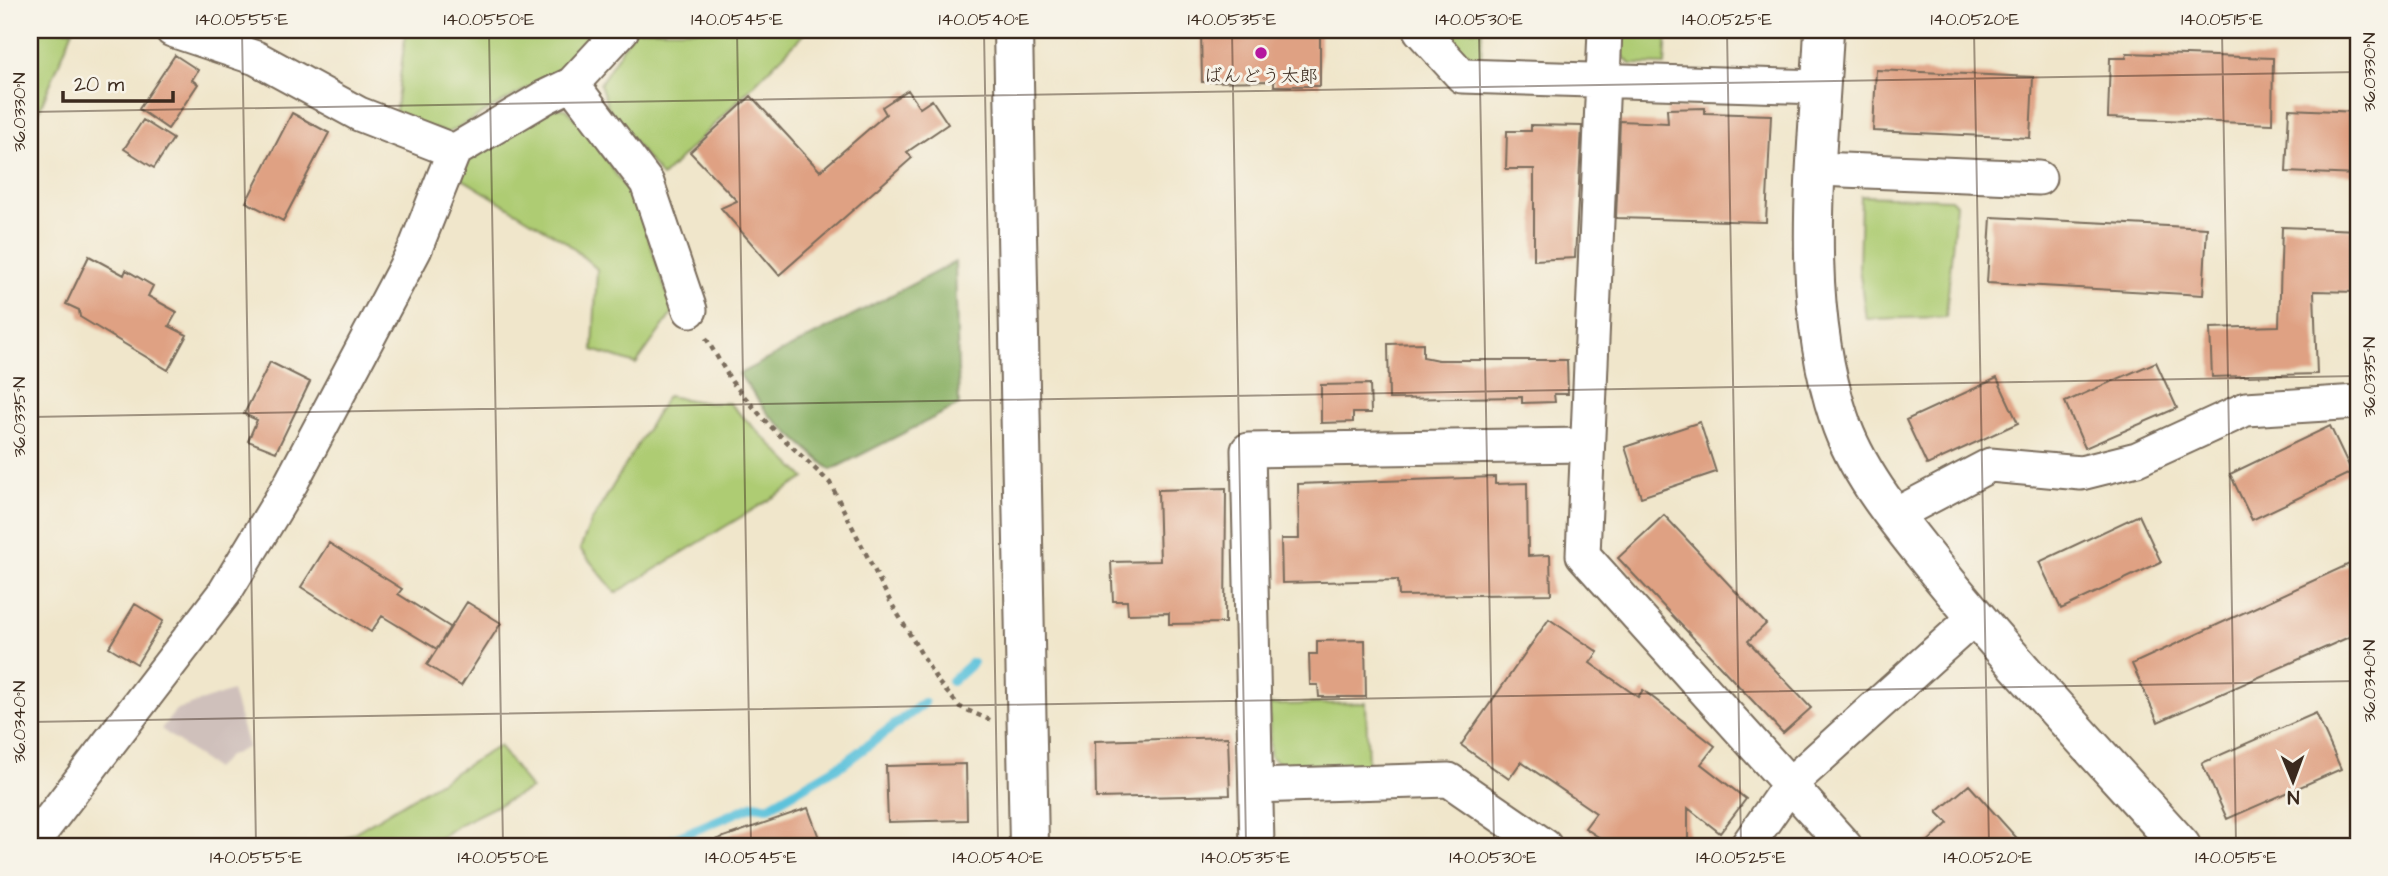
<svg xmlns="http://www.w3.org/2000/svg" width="2388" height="876" viewBox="0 0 2388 876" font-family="'Architects Daughter','Klee One',sans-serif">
  <rect width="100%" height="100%" fill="#f7f3e8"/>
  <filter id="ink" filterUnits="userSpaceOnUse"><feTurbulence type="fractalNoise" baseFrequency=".0143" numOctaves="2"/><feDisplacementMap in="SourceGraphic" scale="14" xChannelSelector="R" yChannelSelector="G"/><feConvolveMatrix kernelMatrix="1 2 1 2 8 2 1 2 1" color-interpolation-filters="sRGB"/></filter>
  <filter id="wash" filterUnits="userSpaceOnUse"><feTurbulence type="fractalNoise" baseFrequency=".00686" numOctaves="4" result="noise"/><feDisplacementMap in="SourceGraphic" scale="28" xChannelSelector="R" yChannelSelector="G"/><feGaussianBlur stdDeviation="1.57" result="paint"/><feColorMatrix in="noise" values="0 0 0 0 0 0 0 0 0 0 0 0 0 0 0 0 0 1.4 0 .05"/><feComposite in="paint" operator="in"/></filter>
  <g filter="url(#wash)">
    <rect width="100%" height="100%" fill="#f0e6cb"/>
    <path fill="#cfc0bb" d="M232,691L248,747L227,757L215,769L161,729L176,710Z"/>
    <path fill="#aecc73" stroke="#747b48" stroke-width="2" d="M30,30H73L30,132Z
      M406,30H600L571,64L448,133L395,116Z
      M634,30H808L662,177L609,110L600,84Z
      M1444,30H1482L1481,58L1468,57Z
      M1618,30H1667L1665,65L1630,64L1617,50Z
      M554,108L566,109L586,130L638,207L673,312L636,364L593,350L597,269L566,242L461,178L468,161Z
      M1861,196L1951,199L1956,204L1946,317L1866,319L1859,268Z
      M667,396L708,403H729L805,478L616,593L580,549L590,524Z
      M1366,703L1368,766L1286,768L1270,756L1269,705Z
      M499,746L531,789L458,825L429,846H332Z"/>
    <path fill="#8ab065" stroke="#626d42" stroke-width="2" d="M955,262L959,405L831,470L770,416L739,374Z"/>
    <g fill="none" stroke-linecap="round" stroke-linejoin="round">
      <path stroke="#5dc2db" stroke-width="10" d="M952,681L972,663
        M657,846L754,805L768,807L843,764L924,703"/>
    </g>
    <g id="blocks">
      <path fill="#dfa183" d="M1201,30H1309V33H1320V86H1274V81L1202,82Z
        M2127,53L2273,58L2272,124L2108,118L2110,58H2126Z
        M175,55L198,70L192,80L198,84L168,129L139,109Z
        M1876,70L2033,77L2030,138L1873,131Z
        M908,90L920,108L932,100L948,124L907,152L912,158L779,275L721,208L737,201L690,152L751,96L820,171L886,114L882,107Z
        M1705,108V113L1771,115L1766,222L1616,218L1620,121L1668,123L1667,109Z
        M2289,109L2358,112V175L2286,172Z
        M292,113L329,133L283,221L246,202Z
        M143,120L173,139L154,168L124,149Z
        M1531,125L1582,126L1575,258L1534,260V169H1506L1507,131H1531Z
        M1991,217L2207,228L2203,295L1987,283Z
        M2282,227L2358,230V292L2314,291L2317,374L2212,377L2210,328L2279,326Z
        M89,256L124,275L126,270L153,286L148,296L177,312L169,326L187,335L168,370L80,317L79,310L66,304Z
        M1423,343V357L1438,360H1567L1568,394H1554L1555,402L1522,403V397L1389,399L1388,344Z
        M270,362L310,382L276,452L248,441L257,420L244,414Z
        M2156,362L2177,408L2085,448L2065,402Z
        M1997,378L2018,423L1927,465L1906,420Z
        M1370,384L1371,413H1353V422L1321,423V385Z
        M1700,422L1716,472L1641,497L1625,447Z
        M2330,426L2352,472L2252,520L2230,474Z
        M1495,477V484L1527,483L1528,556L1550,555L1551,594L1399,596L1398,580L1282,583L1281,539H1299L1298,484Z
        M1226,488L1225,623L1169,624V613L1128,614L1127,601H1113L1111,562L1160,561L1158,490Z
        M1664,515L1766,624L1748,641L1811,708L1783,733L1618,558Z
        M2139,515L2161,562L2061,609L2039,562Z
        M329,543L402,589L398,594L450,627L437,649L382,616L371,632L301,587Z
        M2358,560V633L2158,722L2132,664Z
        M467,602L501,623L461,686L427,665Z
        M135,604L163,621L137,664L109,647Z
        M1549,619L1598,652L1590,663L1638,697L1643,690L1715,746L1701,764L1746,799L1720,833L1688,808V846H1612L1585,828L1596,813L1521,762L1509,779L1461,745Z
        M1365,640L1366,697H1319L1318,685H1310L1309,654H1317V641Z
        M2316,713L2341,769L2227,819L2202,763Z
        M1228,737L1230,795L1096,798L1095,741Z
        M966,764L967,820L888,822L886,766Z
        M1969,785L2024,846H1923L1948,823L1937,812Z
        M808,808L822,846H712V841Z"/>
    </g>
  </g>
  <g filter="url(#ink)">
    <use href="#blocks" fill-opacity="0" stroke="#7a6c5b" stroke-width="2"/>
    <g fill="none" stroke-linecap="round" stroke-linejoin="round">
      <g stroke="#7a6c5b" stroke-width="37">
        <path id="minor" d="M172,30L256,58L359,114L454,151
          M1420,30L1462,76L1821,87
          M1605,30L1583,555L1845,846
          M572,84L647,183L690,310
          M1818,169L2039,178
          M1893,516L1990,465L2081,473L2137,459L2246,409L2358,402
          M1256,786L1449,780L1545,846
          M30,846L225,592L291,483L415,249L454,151L545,97L572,84L622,30
          M1257,846L1248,450L1585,445
          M1747,846L1790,784L1975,617"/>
      </g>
      <g stroke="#7a6c5b" stroke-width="42">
        <path id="tertiary" d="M1013,30L1029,846
          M1824,30C1818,157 1798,295 1839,418C1858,476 1902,526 1939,573C2016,667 2100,756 2181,846"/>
      </g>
      <path stroke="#7a6c5b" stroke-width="4.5" stroke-dasharray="5 5" stroke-linecap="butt" d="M706,338L732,382L767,423L830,483L890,601L938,682L960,707L990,720"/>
      <use href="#minor" stroke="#fff" stroke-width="33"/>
      <use href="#tertiary" stroke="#fff" stroke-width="38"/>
    </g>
  </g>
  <path fill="none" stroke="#3b2a1e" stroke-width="2" stroke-opacity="0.45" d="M242,30L256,846M489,30L503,846M737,30L751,846M984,30L998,846M1232,30L1246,846M1479,30L1494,846M1727,30L1741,846M1974,30L1989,846M2222,30L2236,846M30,112L2358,72M30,417L2358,376M30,722L2358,681"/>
  <circle fill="#b5179e" stroke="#f7f3e8" stroke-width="2.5" cx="1261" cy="53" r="7"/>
  <g text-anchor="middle" stroke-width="6" stroke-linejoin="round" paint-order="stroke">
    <g font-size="19" fill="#3b2a1e" stroke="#f7f3e8">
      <text x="1261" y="82">ばんどう太郎</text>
    </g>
  </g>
  <rect width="2388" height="876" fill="none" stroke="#f7f3e8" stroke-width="77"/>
  <g transform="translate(2293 781) rotate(179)" stroke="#f7f3e8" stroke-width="5" paint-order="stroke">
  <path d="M0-5L12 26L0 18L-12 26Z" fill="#3b2a1e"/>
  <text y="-10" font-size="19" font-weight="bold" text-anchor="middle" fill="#3b2a1e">N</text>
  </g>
  <path d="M63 91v10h110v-10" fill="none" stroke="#3b2a1e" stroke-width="3.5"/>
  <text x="74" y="91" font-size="21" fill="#3b2a1e" stroke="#f7f3e8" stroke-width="5" paint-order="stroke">20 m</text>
  <rect x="38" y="38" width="2312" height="800" fill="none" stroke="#3b2a1e" stroke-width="2.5"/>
  <g font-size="18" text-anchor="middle" fill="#3b2a1e">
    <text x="242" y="25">140.0555°E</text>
    <text x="489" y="25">140.0550°E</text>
    <text x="737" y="25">140.0545°E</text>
    <text x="984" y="25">140.0540°E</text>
    <text x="1232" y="25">140.0535°E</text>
    <text x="1479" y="25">140.0530°E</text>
    <text x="1727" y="25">140.0525°E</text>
    <text x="1975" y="25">140.0520°E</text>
    <text x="2222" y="25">140.0515°E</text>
    <text transform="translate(2369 72) rotate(-90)" y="6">36.0330°N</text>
    <text transform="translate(19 112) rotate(-90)" y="6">36.0330°N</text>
    <text transform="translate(2369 377) rotate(-90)" y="6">36.0335°N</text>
    <text transform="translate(19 417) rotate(-90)" y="6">36.0335°N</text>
    <text transform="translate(2369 681) rotate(-90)" y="6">36.0340°N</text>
    <text transform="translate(19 722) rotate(-90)" y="6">36.0340°N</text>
    <text x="256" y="863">140.0555°E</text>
    <text x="503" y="863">140.0550°E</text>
    <text x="751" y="863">140.0545°E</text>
    <text x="998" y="863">140.0540°E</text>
    <text x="1246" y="863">140.0535°E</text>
    <text x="1493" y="863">140.0530°E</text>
    <text x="1741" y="863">140.0525°E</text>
    <text x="1988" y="863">140.0520°E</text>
    <text x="2236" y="863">140.0515°E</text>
  </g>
</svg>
